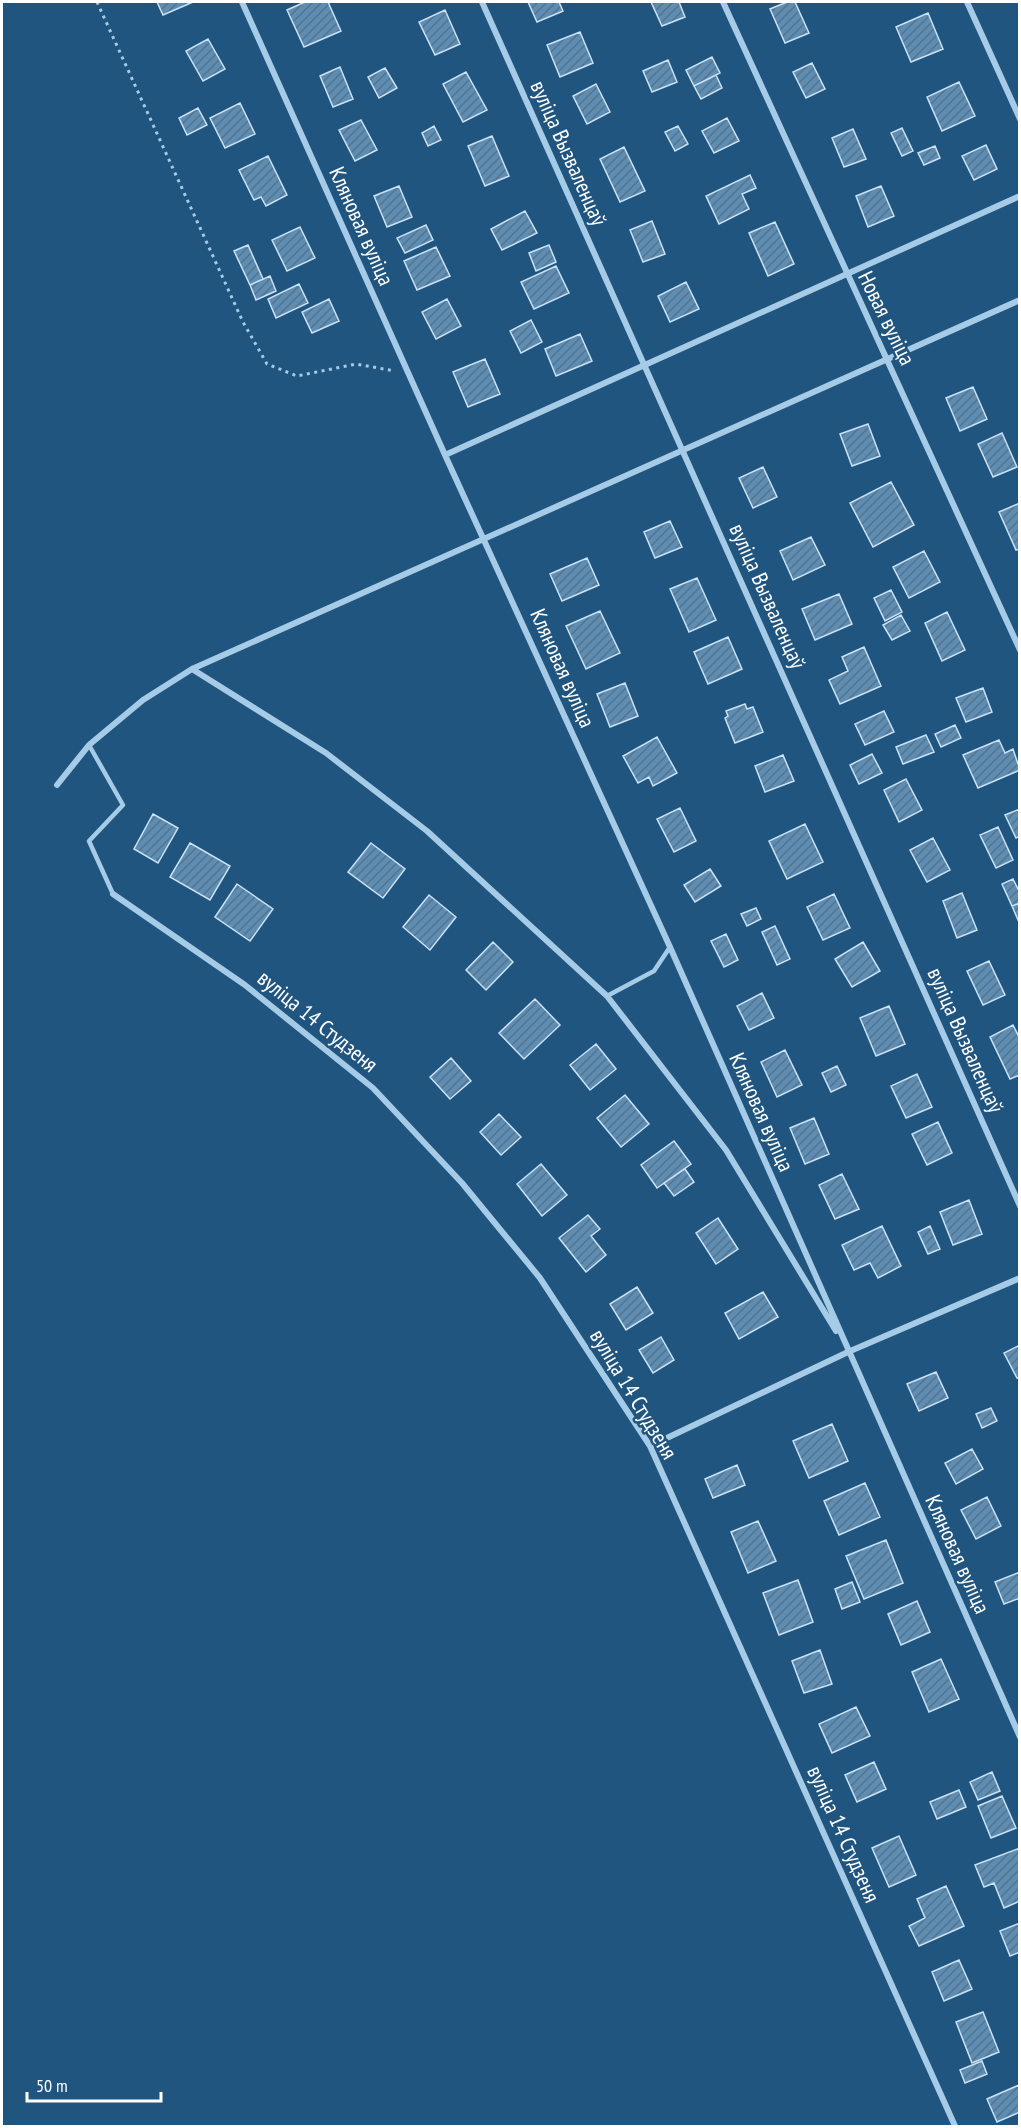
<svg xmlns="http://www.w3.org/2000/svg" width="1021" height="2128" viewBox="0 0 1021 2128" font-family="'PT Sans Narrow',sans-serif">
  <defs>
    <pattern id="building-hatch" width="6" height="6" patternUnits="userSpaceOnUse" patternTransform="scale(1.5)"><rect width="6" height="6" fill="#5e8db3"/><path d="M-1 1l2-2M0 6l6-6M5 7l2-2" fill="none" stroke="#57738a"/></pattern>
  </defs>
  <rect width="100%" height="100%" fill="#20557f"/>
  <path fill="url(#building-hatch)" stroke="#c9e2f6" stroke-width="1.5" d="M157,2H193L163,15Z
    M305,2H328L341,31L304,47L287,10Z
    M528,2H559L563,11L537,22Z
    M651,2H679L685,17L662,26Z
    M787,2H795L809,33L785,43L770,9Z
    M445,10L460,44L435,55L419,22Z
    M928,13L943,49L911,62L896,27Z
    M580,32L593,63L560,77L547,45Z
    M208,39L225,69L203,81L186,51Z
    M712,57L720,73L694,86L686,70Z
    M668,60L677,82L652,92L643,71Z
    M812,63L825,89L806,98L793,72Z
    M340,67L353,99L333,107L320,76Z
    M385,68L397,88L379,98L368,77Z
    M466,72L487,110L463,122L443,84Z
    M716,75L722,88L701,99L694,86Z
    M959,82L975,116L942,131L927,97Z
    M596,84L610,112L587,124L573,96Z
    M240,103L255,134L225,148L210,118Z
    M198,108L207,125L187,135L179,118Z
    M727,118L739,141L714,153L702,131Z
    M361,120L377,150L355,161L339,130Z
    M434,126L441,140L428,146L422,133Z
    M678,126L688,144L675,151L665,132Z
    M902,128L913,151L902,156L891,133Z
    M853,129L866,159L844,167L832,138Z
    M492,136L509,176L485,186L468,146Z
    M986,145L997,169L974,180L962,156Z
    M935,146L940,158L924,165L918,153Z
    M624,147L645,191L620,202L600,159Z
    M268,156L287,195L266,206L261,197L254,200L239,170Z
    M750,175L756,188L742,194L749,209L719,224L706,196Z
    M399,186L412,217L387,227L374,196Z
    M881,186L894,216L868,227L856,196Z
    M525,211L537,233L502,250L491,229Z
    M652,221L665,254L643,262L630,230Z
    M775,222L794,264L768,276L749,233Z
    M426,225L433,240L405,253L397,238Z
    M300,227L315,258L287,271L272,240Z
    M248,245L263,279L250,285L234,251Z
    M549,245L556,262L536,271L529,253Z
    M436,247L450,276L417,290L404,261Z
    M556,266L569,293L534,309L521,282Z
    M270,276L276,291L256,300L250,285Z
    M686,282L699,309L670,322L658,296Z
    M299,284L308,303L276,318L268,299Z
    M329,299L339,321L312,333L302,312Z
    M447,299L461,326L436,339L422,312Z
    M531,320L542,342L521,353L510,331Z
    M580,334L592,361L556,376L545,349Z
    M485,359L500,394L468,407L453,372Z
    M973,387L987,419L960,431L946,398Z
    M868,424L880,456L852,466L840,434Z
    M1002,433L1017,467L993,477L978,444Z
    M763,467L777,497L753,508L739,478Z
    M891,482L914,525L873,547L850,503Z
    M1020,503V549L1016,550L999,512Z
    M670,521L682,547L655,558L644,532Z
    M811,537L825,565L793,580L780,551Z
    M924,551L940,582L909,598L893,567Z
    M587,558L599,585L562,601L550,574Z
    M697,578L716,620L689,632L670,589Z
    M891,590L902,612L885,621L874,598Z
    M839,594L852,624L815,640L802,609Z
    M600,611L620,653L586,669L566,626Z
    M947,612L965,650L942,661L925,623Z
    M901,615L910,631L892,640L883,625Z
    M728,637L742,669L708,684L694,652Z
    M864,647L881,686L840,704L829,680L848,671L842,657Z
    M625,683L638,716L610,727L597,694Z
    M983,688L992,712L966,722L956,698Z
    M745,704L747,709L753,707L763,732L735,743L725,718L728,716L726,711Z
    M884,711L894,732L865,745L855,724Z
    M955,725L961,738L941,747L935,734Z
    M926,735L934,752L903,764L896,747Z
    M657,737L677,773L653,786L649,777L638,783L623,756Z
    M999,740L1005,753L1013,749L1020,770L978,788L963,755Z
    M872,754L882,773L859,784L850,765Z
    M783,755L794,781L765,792L755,766Z
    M906,779L922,810L899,822L884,790Z
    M680,808L696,841L674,852L657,819Z
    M1020,809V836L1016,838L1005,815Z
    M153,814L178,828L158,863L134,849Z
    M805,824L823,862L787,879L769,841Z
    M998,827L1013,860L996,868L980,835Z
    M933,838L950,870L927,882L910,850Z
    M190,843L230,866L210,900L170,877Z
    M371,843L405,869L383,898L348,872Z
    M710,869L721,886L695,902L684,885Z
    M1013,879L1020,893V903L1012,906L1002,884Z
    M237,884L273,909L250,941L215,917Z
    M962,893L977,930L957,938L943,901Z
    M834,894L850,928L823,940L807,907Z
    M429,895L456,917L430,950L403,927Z
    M1020,903V919L1018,920L1012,906Z
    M756,908L761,919L747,926L741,914Z
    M775,926L790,959L777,965L762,932Z
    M726,934L738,960L724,967L711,941Z
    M493,942L513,962L486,990L466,970Z
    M863,942L880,971L852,987L835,959Z
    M989,961L1005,995L983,1005L967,971Z
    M762,993L774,1018L749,1030L737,1006Z
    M535,999L560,1025L524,1059L499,1033Z
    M889,1006L905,1044L876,1056L860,1018Z
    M1013,1025L1020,1039V1075L1010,1079L990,1037Z
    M596,1044L616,1069L590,1090L570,1065Z
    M785,1050L802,1085L777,1097L761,1062Z
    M451,1058L471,1081L450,1099L430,1077Z
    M837,1066L846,1085L831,1092L822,1073Z
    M917,1074L932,1107L906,1118L891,1086Z
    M625,1095L649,1124L621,1147L597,1118Z
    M499,1114L521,1137L501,1155L480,1132Z
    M814,1118L829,1154L805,1164L790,1128Z
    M938,1122L952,1153L927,1165L912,1134Z
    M674,1141L691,1164L657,1188L641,1165Z
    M541,1164L567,1195L542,1216L517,1184Z
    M685,1169L694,1182L674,1196L664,1183Z
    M842,1174L859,1209L835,1219L819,1185Z
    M969,1200L982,1234L953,1245L940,1212Z
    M588,1215L600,1229L591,1236L606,1255L586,1272L559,1238Z
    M718,1218L738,1249L716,1264L696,1233Z
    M882,1226L901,1266L878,1278L870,1263L854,1270L842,1245Z
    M930,1226L940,1249L928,1254L918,1232Z
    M637,1287L653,1313L626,1330L610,1304Z
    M763,1292L778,1317L739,1339L725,1313Z
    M661,1337L674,1360L653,1373L639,1350Z
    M1020,1345V1377L1017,1378L1004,1353Z
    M936,1372L948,1398L919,1411L907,1384Z
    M991,1408L997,1421L982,1428L976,1414Z
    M832,1424L848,1461L809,1478L793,1441Z
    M972,1449L983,1469L956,1484L945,1463Z
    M737,1465L745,1485L713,1498L705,1479Z
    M865,1483L880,1517L839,1535L824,1501Z
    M987,1497L1001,1526L976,1539L961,1510Z
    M758,1521L776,1561L748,1573L731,1532Z
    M886,1540L903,1583L864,1599L846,1556Z
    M1020,1572V1598L1004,1604L995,1582Z
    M798,1580L813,1622L779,1635L763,1593Z
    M852,1582L860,1602L842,1609L835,1589Z
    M917,1601L930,1632L901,1645L888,1614Z
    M820,1650L832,1684L804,1693L792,1661Z
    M941,1659L959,1699L929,1712L912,1672Z
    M856,1707L870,1736L832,1753L819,1724Z
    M874,1762L886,1789L857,1802L845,1775Z
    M992,1772L1000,1791L978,1800L970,1782Z
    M959,1790L966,1807L937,1819L930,1802Z
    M1002,1796L1016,1828L991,1838L978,1806Z
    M899,1836L916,1875L889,1887L872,1848Z
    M1020,1848V1901L1004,1908L994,1883L984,1887L975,1865Z
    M946,1886L964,1926L919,1946L909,1926L925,1918L917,1899Z
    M1020,1923V1952L1010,1956L1000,1931Z
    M959,1960L972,1989L944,2001L932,1972Z
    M983,2012L999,2052L972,2063L956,2022Z
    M982,2061L987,2074L965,2083L960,2070Z
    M1019,2085L1020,2112L997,2122L987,2099Z"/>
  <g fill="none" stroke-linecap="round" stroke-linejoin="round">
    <path stroke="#a5cbe7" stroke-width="3" stroke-dasharray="3 4.5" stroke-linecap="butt" d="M97,2L243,322L267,364L297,376L356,364L395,371"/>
    <path stroke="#a5cbe7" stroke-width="4.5" d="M89,745L123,805L89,841L113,894
      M607,996L654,971L670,947"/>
    <path stroke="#a5cbe7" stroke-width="6" d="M242,2L445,455L670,947L1020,1737
      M482,2L1020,1206
      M723,2L1020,650
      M967,2L1020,119
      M445,455L1020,196
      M192,669L326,753L427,831L607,996L726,1150L836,1331
      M57,785L89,745L143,700L192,669L1020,300
      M113,894L245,985L373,1088L462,1183L540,1278L650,1446L955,2126
      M650,1446L848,1352L1020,1278"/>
  </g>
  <g text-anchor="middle" stroke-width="5" stroke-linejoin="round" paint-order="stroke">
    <g font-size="22" fill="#fff" stroke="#20557f">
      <text transform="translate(569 153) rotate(66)" y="8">вуліца Вызваленцаў</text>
      <text transform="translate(362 226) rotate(66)" y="8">Кляновая вуліца</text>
      <text transform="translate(887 318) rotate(64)" y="8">Новая вуліца</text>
      <text transform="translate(768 596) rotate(66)" y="8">вуліца Вызваленцаў</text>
      <text transform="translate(563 668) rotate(66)" y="8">Кляновая вуліца</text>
      <text transform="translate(318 1021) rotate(39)" y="8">вуліца 14 Студзеня</text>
      <text transform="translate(966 1040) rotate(66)" y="8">вуліца Вызваленцаў</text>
      <text transform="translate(762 1112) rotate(66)" y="8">Кляновая вуліца</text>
      <text transform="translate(634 1394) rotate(59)" y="8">вуліца 14 Студзеня</text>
      <text transform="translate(958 1554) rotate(66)" y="8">Кляновая вуліца</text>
      <text transform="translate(844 1834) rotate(66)" y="8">вуліца 14 Студзеня</text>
    </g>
  </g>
  <rect width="1021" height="2128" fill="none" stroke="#ffffff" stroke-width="6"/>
  <path d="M27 2092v9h134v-9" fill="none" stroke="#ffffff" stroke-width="3"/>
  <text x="36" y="2092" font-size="18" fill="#ffffff" stroke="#20557f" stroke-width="4.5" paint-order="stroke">50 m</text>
</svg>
